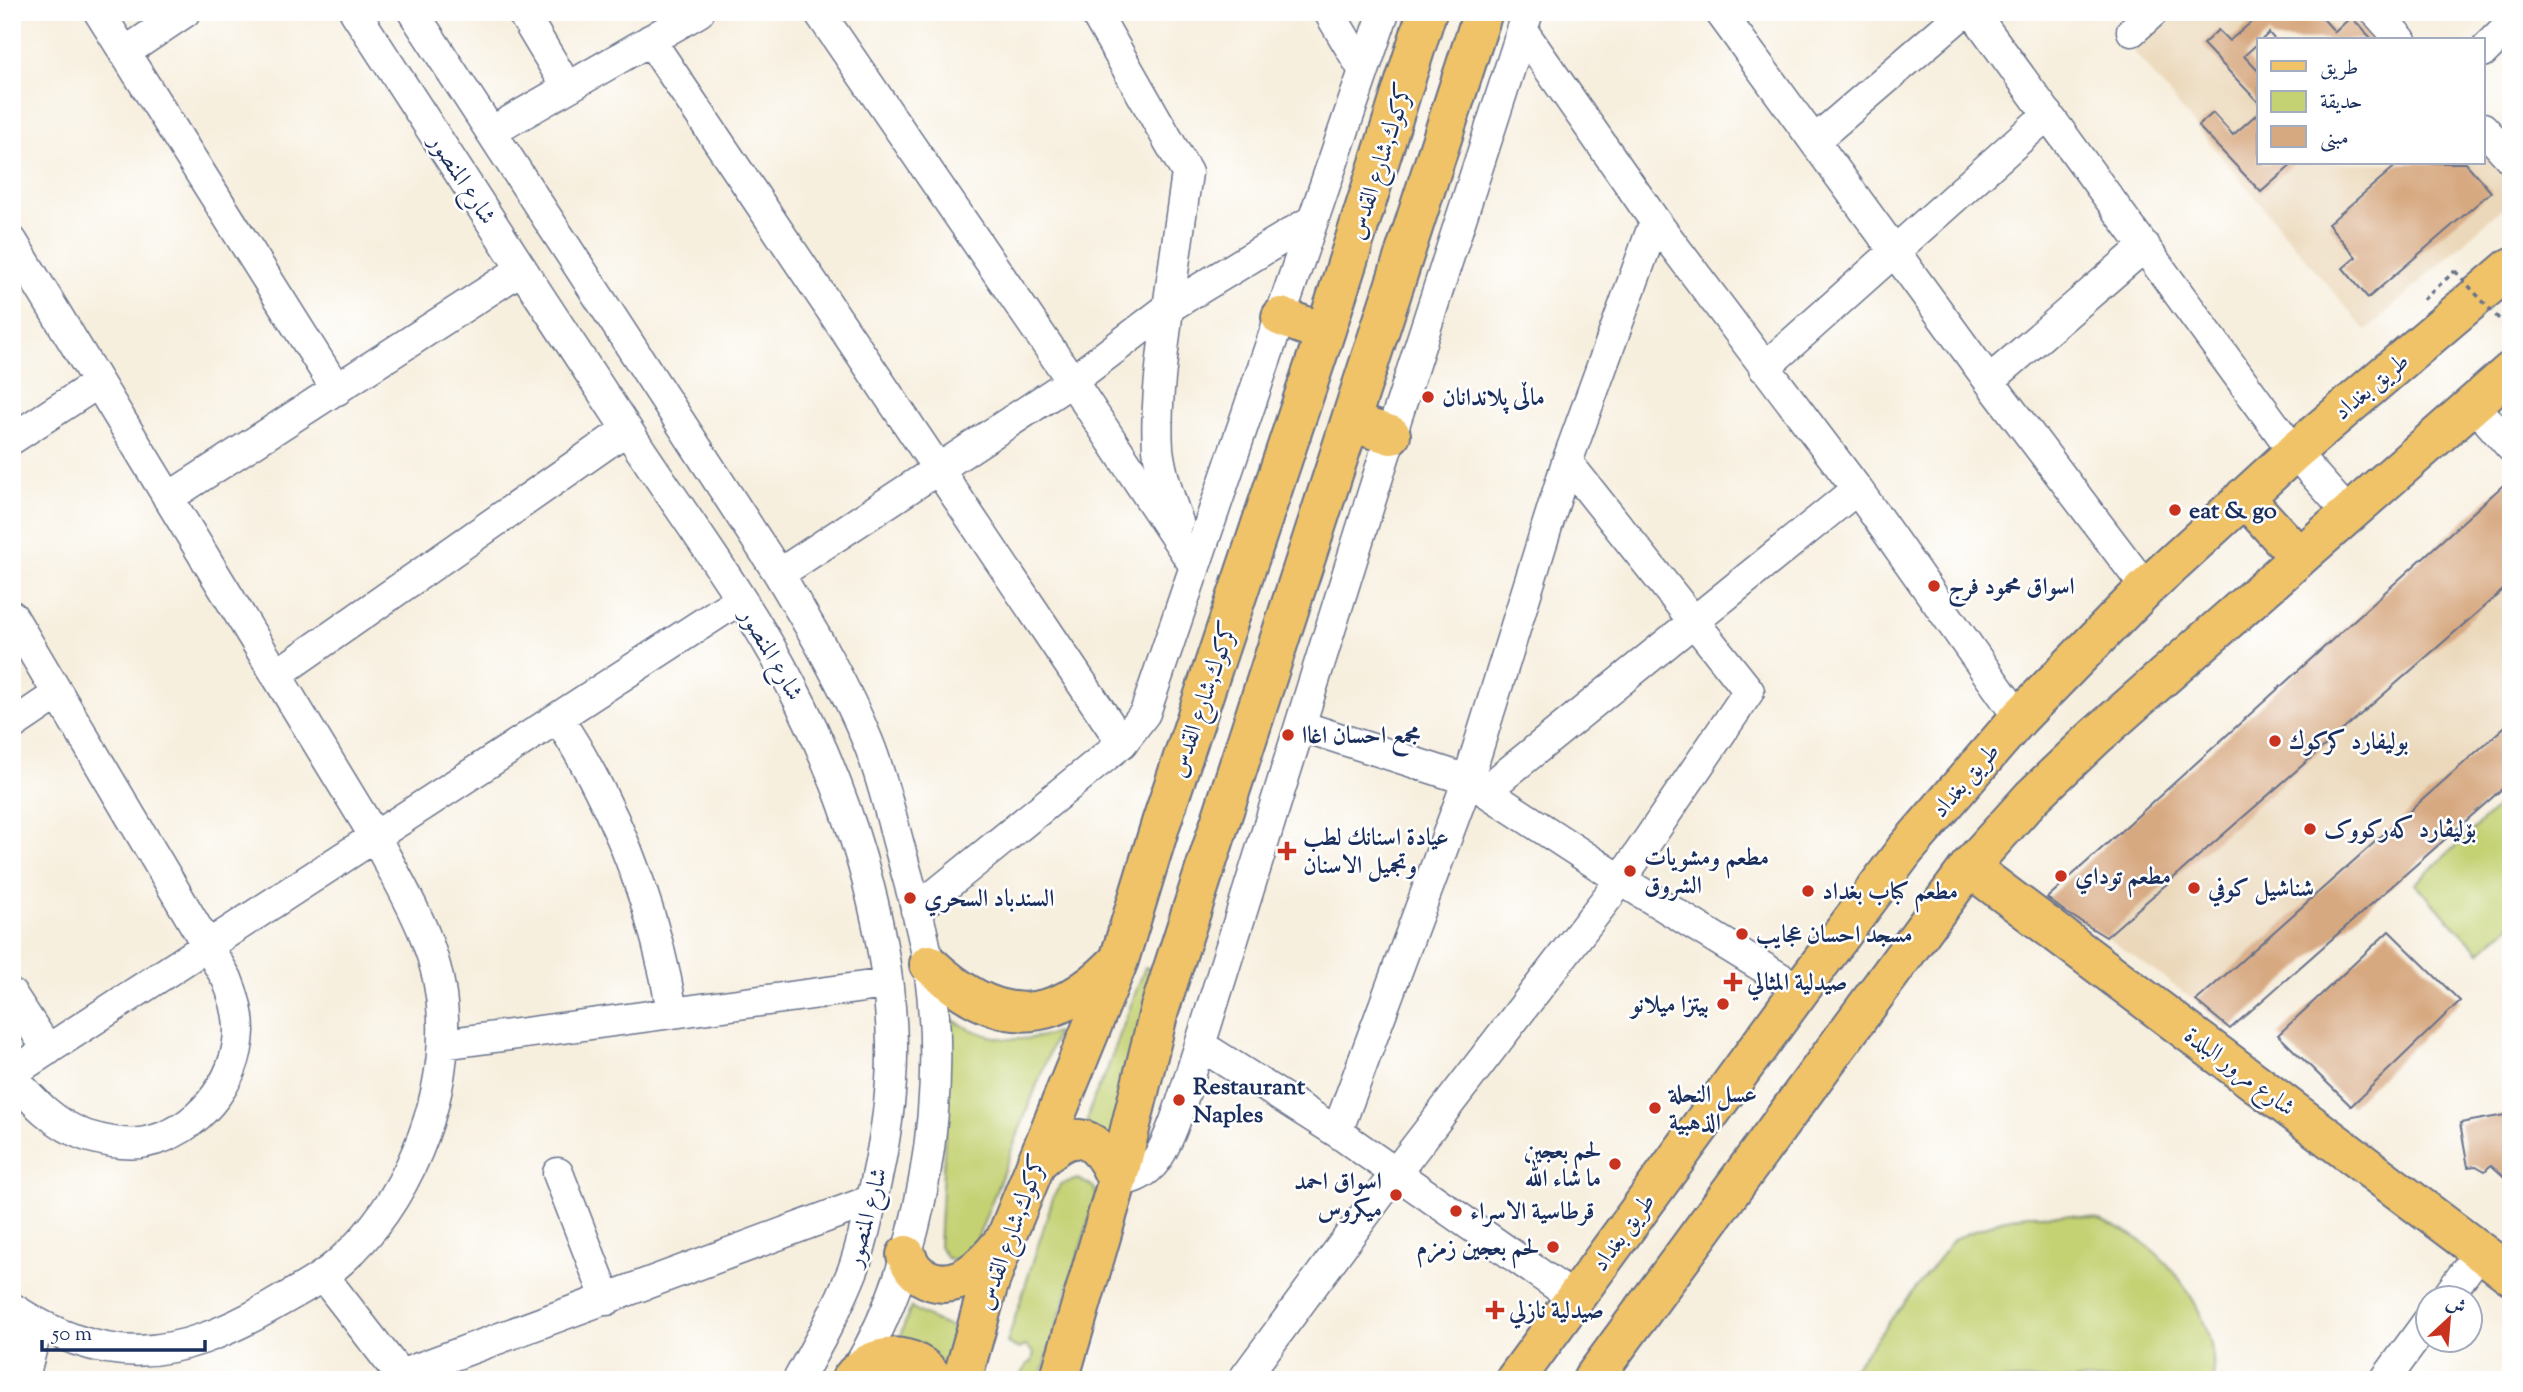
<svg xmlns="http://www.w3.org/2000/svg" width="2523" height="1392" viewBox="0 0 2523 1392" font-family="'Sorts Mill Goudy',Amiri,serif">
  <rect width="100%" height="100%" fill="#fff"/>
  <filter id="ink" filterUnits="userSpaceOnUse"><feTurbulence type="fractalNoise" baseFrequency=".0143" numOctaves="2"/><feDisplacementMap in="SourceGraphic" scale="14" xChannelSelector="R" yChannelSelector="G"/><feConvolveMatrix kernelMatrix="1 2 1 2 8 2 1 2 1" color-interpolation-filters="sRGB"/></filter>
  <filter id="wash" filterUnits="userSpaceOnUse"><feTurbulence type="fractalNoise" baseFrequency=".00686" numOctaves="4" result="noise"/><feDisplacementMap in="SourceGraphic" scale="28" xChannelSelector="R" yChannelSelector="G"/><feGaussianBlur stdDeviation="1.57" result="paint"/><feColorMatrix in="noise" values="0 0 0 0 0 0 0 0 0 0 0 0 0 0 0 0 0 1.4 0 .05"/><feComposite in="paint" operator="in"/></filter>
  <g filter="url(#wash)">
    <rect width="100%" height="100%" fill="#f7efde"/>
    <path fill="#ebd8ba" d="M2178,12H2354L2381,40H2259V163H2483V146L2511,175V200L2366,331L2133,51Z
      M2511,583V721L2196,1001L2106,937Z"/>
    <path fill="#c4d273" stroke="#708068" stroke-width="2" d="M2511,794V924L2480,952L2415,884Z
      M1145,967L1162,975L1111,1142L1083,1135L1094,1097L1105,1075Z
      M951,1019C989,1041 1015,1044 1057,1033L973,1250L962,1261L947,1258L939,1246Z
      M1078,1179L1093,1187L1097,1194L1040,1380H1019L1027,1364L1032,1362L1034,1353L1026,1346L1019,1349L1007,1343L1054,1195L1061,1184Z
      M2027,1215C2051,1215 2079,1213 2102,1221C2114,1226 2130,1233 2141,1241C2182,1270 2218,1328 2213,1380H1844L1954,1239L2001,1220Z
      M911,1307L935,1321L961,1331L947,1367L899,1339Z"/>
    <g id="blocks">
      <path fill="#d7a981" d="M2247,12H2317L2335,32L2351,17L2373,40H2275L2269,33L2244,56L2259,72V103L2203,44L2218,30L2229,41L2254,20Z
        M2259,112V163H2294L2261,192L2198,126L2213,113L2233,135Z
        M2399,163H2466L2491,192L2368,298L2343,268L2356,257L2328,224Z
        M2511,478V583L2106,937L2067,913L2047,898Z
        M2511,721V781L2230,1029L2196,1001Z
        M2389,931L2460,1001L2351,1106L2278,1035Z
        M2511,1114V1183L2491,1165L2485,1171L2476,1166L2468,1167L2460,1123Z"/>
    </g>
  </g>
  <g filter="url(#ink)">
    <use href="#blocks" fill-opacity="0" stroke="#68728b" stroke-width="2"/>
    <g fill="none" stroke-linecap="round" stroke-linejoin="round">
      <g stroke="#68728b" stroke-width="33">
        <path id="minor" d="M99,12L337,390
          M355,12C446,152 536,292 628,431C682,514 744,595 790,683C846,789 889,922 892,1043C893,1098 884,1150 871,1203C866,1225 861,1248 853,1270C838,1308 818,1344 798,1380
          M413,12L779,574C811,628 844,683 868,742C882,776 890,813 900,849C910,887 923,927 929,967C948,1099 923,1262 853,1376
          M522,12L567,87
          M819,12L1072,381L1194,565
          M1329,12L1364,71
          M1720,12L1989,381L2146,588
          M1973,12L2294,452L2349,514
          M2376,12L2401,40
          M1522,30L1655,221L1857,489L2019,718
          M2132,31L2153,12
          M650,40L1122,743
          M2483,52L2511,24
          M124,53L185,12
          M2483,128L2511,159
          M491,132L699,12
          M1814,141L1964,12
          M12,241L375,837C407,897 441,949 443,1019C446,1105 406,1204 341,1261C320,1280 294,1293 270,1307C176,1361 106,1369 12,1308
          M1764,368L2048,114
          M1989,381L2145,246
          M2473,404L2511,447
          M12,439L98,383
          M168,498L522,269
          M1178,522C1169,498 1161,474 1158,449C1155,402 1163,354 1168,308L1311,221
          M779,574L1072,381L1168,308L1187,173L1095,12
          M12,616L227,979C234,996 239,1012 239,1031C237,1083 197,1132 146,1142C128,1146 104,1141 87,1136C55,1125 34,1102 12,1077
          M276,675L626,430
          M558,718C617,809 654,905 672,1011
          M12,725L58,694
          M1301,726L1468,780L1621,880L1800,990
          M1485,791L1857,489
          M916,910L1122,743L1145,713L1384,12
          M12,995L48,1050
          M443,1044L886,984
          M1200,1045L1337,1132L1574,1298
          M12,1073L740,599
          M1337,1132L1468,780L1567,462L1655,221
          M558,1173L607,1300
          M1117,1182C1130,1179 1142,1176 1151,1166C1171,1148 1190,1073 1200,1045L1391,435L1528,12
          M323,1276L404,1380
          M2446,1298L2480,1252
          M400,1375L872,1200
          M23,1380L38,1325
          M1243,1380L1395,1174L1621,880L1749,691L1567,462
          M2385,1380L2428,1321"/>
      </g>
      <g stroke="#68728b" stroke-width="42">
        <path id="major" d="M1281,317L1325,333
          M1350,422L1391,435
          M2244,497L2299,557
          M1969,867L2511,1275
          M929,964C994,1025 1050,1030 1115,964
          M1036,1163C1043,1157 1050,1150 1058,1145C1089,1125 1108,1157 1117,1182
          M906,1255C911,1267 916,1274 927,1279C958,1293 984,1265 1001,1244
          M851,1379C872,1351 914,1349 935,1380
          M962,1380L988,1287L1005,1240L1119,960L1161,823L1325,333L1427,12
          M1059,1380L1117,1182L1159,1011L1483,12
          M1515,1380L1800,990L1905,850L2019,718L2146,588L2294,452L2511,267
          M1592,1380L1969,867L2032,797L2095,737L2511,371"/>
      </g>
      <path stroke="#68728b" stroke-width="3.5" stroke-dasharray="5 5" stroke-linecap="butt" d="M2423,300L2455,271"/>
      <use href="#minor" stroke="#fff" stroke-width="30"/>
      <use href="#major" stroke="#f0c369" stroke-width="38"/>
      <path stroke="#68728b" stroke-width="3.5" stroke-dasharray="5 5" stroke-linecap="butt" d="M2455,271L2511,332"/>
    </g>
  </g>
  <g fill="#c8321e" stroke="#fff" stroke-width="2.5">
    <circle cx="1428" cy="397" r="7"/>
    <circle cx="2175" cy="510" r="7"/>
    <circle cx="1934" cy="586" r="7"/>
    <circle cx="1288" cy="735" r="7"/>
    <circle cx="2275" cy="741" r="7"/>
    <circle cx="2310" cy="829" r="7"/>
    <path d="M1283.5 840.5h7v7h7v7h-7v7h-7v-7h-7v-7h7z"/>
    <circle cx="1630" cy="871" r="7"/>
    <circle cx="2061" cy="876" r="7"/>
    <circle cx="2194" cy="888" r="7"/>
    <circle cx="1808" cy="891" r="7"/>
    <circle cx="910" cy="898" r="7"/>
    <circle cx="1742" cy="934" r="7"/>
    <path d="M1729.5 971.5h7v7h7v7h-7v7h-7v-7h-7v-7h7z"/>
    <circle cx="1723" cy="1004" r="7"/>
    <circle cx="1179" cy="1100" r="7"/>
    <circle cx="1655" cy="1108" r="7"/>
    <circle cx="1615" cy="1164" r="7"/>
    <circle cx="1396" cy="1195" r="7"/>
    <circle cx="1456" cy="1211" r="7"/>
    <circle cx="1553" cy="1247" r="7"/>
    <path d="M1491.5 1299.5h7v7h7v7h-7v7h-7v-7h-7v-7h7z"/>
  </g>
  <g text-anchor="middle" stroke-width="5" stroke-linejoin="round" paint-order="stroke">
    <g font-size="24" fill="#1b2f5e" stroke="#fff">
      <text transform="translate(1380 161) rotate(-72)" y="8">كركوك,شارع القدس</text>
      <text transform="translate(463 179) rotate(57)" y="8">شارع المنصور</text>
      <text transform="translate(2371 386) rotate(-40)" y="8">طريق بغداد</text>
      <text transform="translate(772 654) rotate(60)" y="8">شارع المنصور</text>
      <text transform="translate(1203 699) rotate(-71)" y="8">كركوك,شارع القدس</text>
      <text transform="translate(1965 780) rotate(-49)" y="8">طريق بغداد</text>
      <text transform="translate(2240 1071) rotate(37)" y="8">شارع مرور البلدة</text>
      <text transform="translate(866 1217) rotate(-75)" y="8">شارع المنصور</text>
      <text transform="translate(1011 1232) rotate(-70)" y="8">كركوك,شارع القدس</text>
      <text transform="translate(1623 1232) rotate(-54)" y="8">طريق بغداد</text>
    </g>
    <g font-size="24" font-weight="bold" fill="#1b2f5e" stroke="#fff" text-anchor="start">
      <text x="1442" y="405">ماڵی پلاندانان</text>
      <text x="2189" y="518">eat &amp; go</text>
      <text x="1948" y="594">اسواق محمود فرج</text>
      <text x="1302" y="743">مجمع احسان اغاا</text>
      <text x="2289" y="749">بوليفارد كركوك</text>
      <text x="2324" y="837">بۆلیڤارد کەرکووک</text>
      <text x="1303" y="845">عيادة اسنانك لطب<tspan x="1303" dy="28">وتجميل الاسنان</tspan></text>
      <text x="1644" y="865">مطعم ومشويات<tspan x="1644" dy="28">الشروق</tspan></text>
      <text x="2075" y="884">مطعم توداي</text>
      <text x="2208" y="896">شناشيل كوفي</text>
      <text x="1822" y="899">مطعم كباب بغداد</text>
      <text x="924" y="906">السندباد السحري</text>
      <text x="1756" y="942">مسجد احسان عجايب</text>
      <text x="1747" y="990">صيدلية المثالي</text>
      <text x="1709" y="1012" text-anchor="end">بيتزا ميلانو</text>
      <text x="1193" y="1094">Restaurant<tspan x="1193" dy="28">Naples</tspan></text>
      <text x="1669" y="1102">عسل النحلة<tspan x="1669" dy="28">الذهبية</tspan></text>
      <text x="1601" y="1158" text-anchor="end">لحم بعجين<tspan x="1601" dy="28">ما شاء الله</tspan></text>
      <text x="1382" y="1189" text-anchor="end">اسواق احمد<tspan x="1382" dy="28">ميكروس</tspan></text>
      <text x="1470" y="1219">قرطاسية الاسراء</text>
      <text x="1539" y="1255" text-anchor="end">لحم بعجين زمزم</text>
      <text x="1509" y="1318">صيدلية نازلي</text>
    </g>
  </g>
  <rect width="2523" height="1392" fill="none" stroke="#fff" stroke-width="42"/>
  <rect x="2257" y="38" width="228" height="126" fill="#ffffff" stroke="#a4acbf" stroke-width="2"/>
  <rect x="2271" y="61" width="35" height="10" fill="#f0c369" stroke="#a4acbf" stroke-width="2"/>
  <text x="2320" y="74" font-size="21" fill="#1b2f5e">طريق</text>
  <rect x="2271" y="91" width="35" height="21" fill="#c4d273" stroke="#a4acbf" stroke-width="2"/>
  <text x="2320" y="108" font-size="21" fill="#1b2f5e">حديقة</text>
  <rect x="2271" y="126" width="35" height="21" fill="#d7a981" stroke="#a4acbf" stroke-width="2"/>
  <text x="2320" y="144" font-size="21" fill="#1b2f5e">مبنى</text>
  <g transform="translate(2449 1319) rotate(26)"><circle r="33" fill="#ffffff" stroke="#a4acbf" stroke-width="2"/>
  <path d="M0-5L12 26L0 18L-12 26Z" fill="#c8321e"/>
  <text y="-10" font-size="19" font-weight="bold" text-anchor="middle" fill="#1b2f5e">ش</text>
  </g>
  <path d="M42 1340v10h163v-10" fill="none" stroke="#1b2f5e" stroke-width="3.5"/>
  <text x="52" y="1340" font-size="21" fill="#1b2f5e" stroke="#ffffff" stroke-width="5" paint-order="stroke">50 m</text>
</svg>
